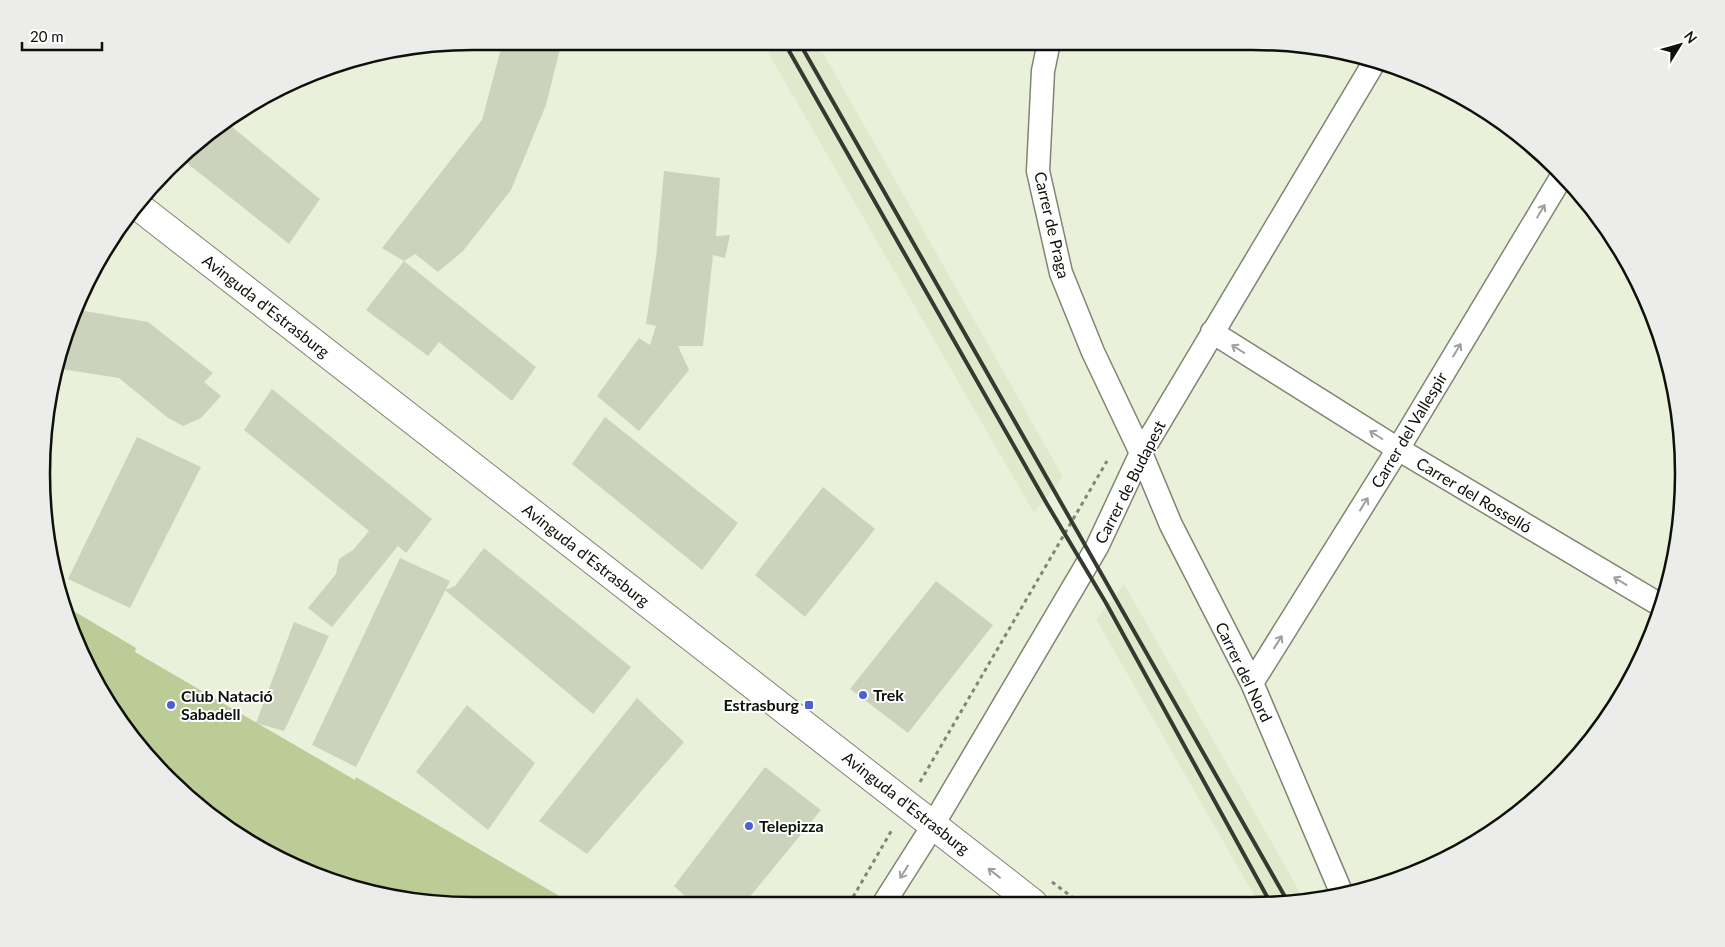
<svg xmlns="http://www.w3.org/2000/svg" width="1725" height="947" viewBox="0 0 1725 947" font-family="Lato,sans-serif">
  <rect width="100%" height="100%" fill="#eaf1db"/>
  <path fill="#e0e9cb" d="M762,42H817L1063,477L1034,513Z
    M1124,584L1287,869L1305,902H1258L1096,619Z"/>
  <path fill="#bccc96" d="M67,607L136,648L135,652L355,780L356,777L573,904L446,905L361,891L258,848L149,759L74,639Z"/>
  <path fill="#ccd3bd" d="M503,41H562L546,105L511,190L463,251L438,272L415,254L404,261L382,248L482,120Z
    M226,122L320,199L289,244L183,160L210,131Z
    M664,171L720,178L716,236L730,235L725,258L713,255L703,346H678L689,370L639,431L597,396L639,338L650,345L656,326L646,324L656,258Z
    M404,261L536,367L512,401L439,342L428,356L366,310Z
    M79,310L148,322L213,373L204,382L221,396L201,418L183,426L168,418L119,378L55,368L56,362Z
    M272,389L432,519L406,553L398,546L332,627L308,608L336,574L339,559L353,550L369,531L244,430Z
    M605,417L738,523L702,570L572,464Z
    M137,437L201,467L130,608L68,579Z
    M823,487L875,529L805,617L755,575Z
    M484,548L631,667L593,714L445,590L455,586Z
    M400,558L450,581L356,767L312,745Z
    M936,581L993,625L908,733L850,689Z
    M294,622L329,636L284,731L256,723Z
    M637,698L684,742L587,854L539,821Z
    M467,705L535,763L488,830L416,772Z
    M765,767L821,810L744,904H694L674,886Z"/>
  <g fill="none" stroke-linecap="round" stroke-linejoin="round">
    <g stroke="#7e8570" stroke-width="25">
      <path id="minor" d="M1049,42L1043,71L1038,171L1061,273L1093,352L1141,453L1171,525L1252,683L1342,894
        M1212,332L1398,449L1662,606
        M1252,683L1398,449L1562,176
        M884,903L924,840L1097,547L1141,453L1375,61"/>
    </g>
    <g stroke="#7e8570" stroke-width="30">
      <path id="secondary" d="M139,207L1033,903"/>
    </g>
    <path stroke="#808576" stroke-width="3" stroke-dasharray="4 4" stroke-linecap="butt" d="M920,782L1107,461
      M1052,882L1080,903
      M849,904L893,828"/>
    <use href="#minor" stroke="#fff" stroke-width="22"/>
    <use href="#secondary" stroke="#fff" stroke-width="28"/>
    <path stroke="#35392f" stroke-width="4" d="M784,42L1047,504L1106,603L1270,902
      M799,42L1288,902"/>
  </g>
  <defs><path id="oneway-shaft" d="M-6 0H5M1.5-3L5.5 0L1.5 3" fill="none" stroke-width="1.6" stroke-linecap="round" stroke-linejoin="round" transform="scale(1.25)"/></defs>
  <g stroke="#9fa09d">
    <use href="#oneway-shaft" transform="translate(1541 211) rotate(-59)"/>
    <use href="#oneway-shaft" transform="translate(1238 349) rotate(-148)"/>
    <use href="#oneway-shaft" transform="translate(1457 350) rotate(-59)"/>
    <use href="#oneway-shaft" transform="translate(1376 435) rotate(-148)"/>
    <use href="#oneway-shaft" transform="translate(1364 504) rotate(-58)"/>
    <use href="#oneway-shaft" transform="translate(1620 581) rotate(-149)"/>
    <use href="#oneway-shaft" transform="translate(1278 642) rotate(-58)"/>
    <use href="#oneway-shaft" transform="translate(904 872) rotate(122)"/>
    <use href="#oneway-shaft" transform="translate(994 873) rotate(-142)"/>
  </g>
  <g fill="#4c60d5" stroke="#fff" stroke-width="2">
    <circle cx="863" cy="695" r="5"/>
    <circle cx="171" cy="705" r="5"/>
    <rect x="804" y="700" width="10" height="10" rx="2.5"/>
    <circle cx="749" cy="826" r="5"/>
  </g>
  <g text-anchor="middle" stroke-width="4" stroke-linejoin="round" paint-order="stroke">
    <g font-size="16" fill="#0e1109" stroke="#fff">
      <text transform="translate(1052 225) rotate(77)" y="6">Carrer de Praga</text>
      <text transform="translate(266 306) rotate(38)" y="6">Avinguda d'Estrasburg</text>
      <text transform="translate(1409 430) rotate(-59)" y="6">Carrer del Vallespir</text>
      <text transform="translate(1130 482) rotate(-63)" y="6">Carrer de Budapest</text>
      <text transform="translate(1474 495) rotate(31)" y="6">Carrer del Rosselló</text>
      <text transform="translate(586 555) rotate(38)" y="6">Avinguda d'Estrasburg</text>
      <text transform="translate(1244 672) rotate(64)" y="6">Carrer del Nord</text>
      <text transform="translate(906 803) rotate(38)" y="6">Avinguda d'Estrasburg</text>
    </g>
    <g font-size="16" font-weight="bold" fill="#0e1109" stroke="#fff" text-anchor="start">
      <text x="873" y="701">Trek</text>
      <text x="181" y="702">Club Natació<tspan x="181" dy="18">Sabadell</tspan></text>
      <text x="799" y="711" text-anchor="end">Estrasburg</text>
      <text x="759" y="832">Telepizza</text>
    </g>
  </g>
  <path d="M0 0H1725V947H0ZM473 50H1252A423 423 0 0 1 1675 473V474A423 423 0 0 1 1252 897H473A423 423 0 0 1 50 474V473A423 423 0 0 1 473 50Z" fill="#ececeb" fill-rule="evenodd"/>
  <path fill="none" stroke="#0e1109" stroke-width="2.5" d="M473 50H1252A423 423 0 0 1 1675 473V474A423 423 0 0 1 1252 897H473A423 423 0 0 1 50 474V473A423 423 0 0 1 473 50Z"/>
  <g transform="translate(1680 45) rotate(53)" stroke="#ffffff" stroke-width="4" paint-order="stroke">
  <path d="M0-4L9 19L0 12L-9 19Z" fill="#0e1109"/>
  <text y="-8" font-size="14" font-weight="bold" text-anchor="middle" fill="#0e1109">N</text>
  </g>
  <path d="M22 42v8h80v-8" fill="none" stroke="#0e1109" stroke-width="2.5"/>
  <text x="30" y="42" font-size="15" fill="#0e1109" stroke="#ffffff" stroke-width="4" paint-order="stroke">20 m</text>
</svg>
